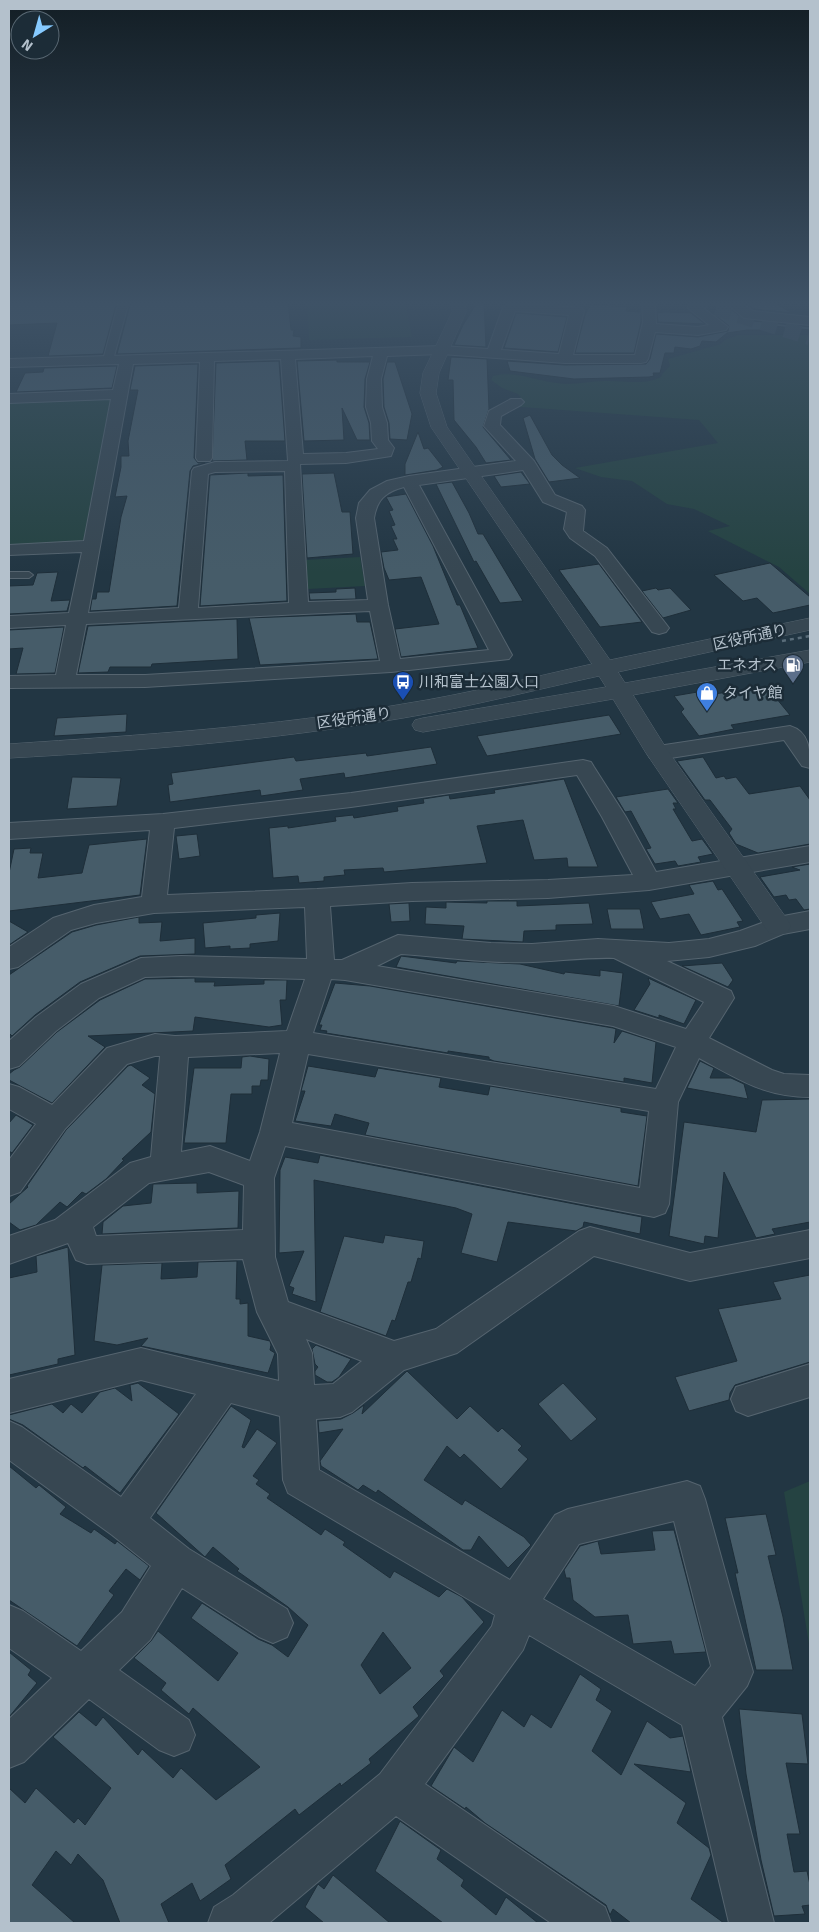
<svg xmlns="http://www.w3.org/2000/svg" width="819" height="1932" viewBox="0 0 819 1932" font-family="Signika,'Noto Sans JP',sans-serif">
  <rect width="100%" height="100%" fill="#223643"/>
  <path fill="#254342" d="M307,301H405L412,337L309,340Z
    M512,301H578L579,310L511,304Z
    M738,335H810V594L779,567L708,531L730,526L694,509L667,504L632,481L601,477L575,468L718,443L699,420L507,406L521,397L518,394L502,388L491,380L493,376C513,370 537,381 557,383C573,386 588,381 604,381C623,380 644,386 661,377L663,373L670,366L668,359L721,344L725,340Z
    M111,397L84,542L9,546V400Z
    M360,557L365,586L308,589L305,560Z
    M810,1481V1650L784,1492Z"/>
  <path fill="#465c69" stroke="#1e2e39" fill-rule="evenodd" d="M9,301H117L103,354L48,356L57,323L9,325Z
    M131,301H288L291,330H294L293,336L301,337V348L117,354Z
    M478,301H484L486,347L454,345L463,325Z
    M708,301H722L744,320L810,327V330L774,326L773,330H747L727,333L716,342L702,341L700,346L691,349L675,347L674,353H665L660,373H653L654,376L649,377L574,379L510,371L507,361L565,365L646,364L650,359L656,334L698,337L728,331L729,326L714,314H725Z
    M743,301H772L792,313L754,309Z
    M591,304L627,307L626,311L641,312V322L634,353H575L585,315Z
    M664,312L691,313L705,324L658,322L657,313Z
    M516,313L567,317L558,352L504,348Z
    M451,357L487,359L489,409L483,427L511,460L486,463L476,447L454,420L453,380H448Z
    M337,360V362H370L365,379L364,407L369,423L370,440H357L342,408L344,440L304,441L297,361Z
    M279,361L285,441H245L247,460L212,461L216,363Z
    M387,362H395L412,414L407,440L390,439L389,423L384,407L383,379Z
    M198,364L194,458L198,463H205L193,466L190,471L177,606L90,611L92,599H96L97,592H109L121,517L127,496L115,497L121,467V456H129L128,441L138,390H130L135,366Z
    M117,366L112,388L16,392L25,373L43,372L44,368Z
    M530,415L552,455L562,465L580,478L549,482L535,459L523,418Z
    M418,432L424,449L428,448L443,467L437,470L405,475V464Z
    M521,472L530,484L501,487L494,476Z
    M248,473V476L283,475L287,601L200,606L210,475Z
    M334,473L342,512H350L353,554L307,558L302,474Z
    M452,482L469,513L478,534H483L523,601L500,603L476,561L474,562L436,484Z
    M406,494L433,546L457,605H460L478,648L401,657L395,629L439,624L421,577L389,580L384,568L381,552L398,550L393,539H397L391,526L395,525L389,511L393,510L386,497Z
    M770,563L810,597V605L773,613L757,598L743,601L714,575Z
    M599,564L642,622L600,627L559,570Z
    M58,572L51,601L70,600L67,611L9,614V586L33,585L37,573Z
    M355,588L356,599L310,600L309,593L336,592V589Z
    M656,588L658,590L670,588L691,610L663,618L642,591Z
    M356,614L357,622H370L378,659L260,665L249,618Z
    M237,619L238,659L152,664L151,667H110L108,672L78,673L88,626Z
    M64,627L55,673L16,674L23,648L9,649V630Z
    M767,687L790,715L731,725L734,729L699,736L681,712L684,709L674,696L703,691L706,695Z
    M127,714L126,732L54,736L57,718Z
    M609,715L621,734L487,756L477,736Z
    M431,747L437,764L345,778L344,773L300,779L303,790L261,796L260,790L170,802L168,785L173,784L171,773L294,757L296,761L366,753L367,756Z
    M703,757L716,778L724,776L726,779L736,777L749,794L800,786L810,800V844L758,853L736,844L729,833L732,829L710,800H705L677,761Z
    M72,777L121,778L117,806L67,809Z
    M564,779L598,867H568L567,858L534,860L523,820L477,826L487,863L384,872L383,868L344,870L345,875L324,877V881L299,883L298,876L273,878L269,828L288,826V828L336,821L335,817L353,815L354,818L398,811L397,807L424,803L423,799L449,795L450,799L495,793L494,790Z
    M668,789L678,803H673L676,809H673L692,841L702,839L713,854L698,857L701,862L678,866L675,861L655,864L646,849L651,848L631,811L625,812L616,797Z
    M197,834L200,856L179,859L176,836Z
    M147,839L140,895L9,911V873L14,849L31,848L30,853H43L38,878L82,873L89,845Z
    M810,864V909L804,910L796,899L789,900L786,895L774,897L760,877L800,870L792,867Z
    M713,881L718,890L722,889L743,921L737,922L740,927L701,935L689,914L660,919L651,902L694,894L689,885Z
    M487,901H517V906L589,903L593,924L556,925V930L524,931L523,942L462,939L464,926L425,924L426,907L446,908V902L487,903Z
    M409,903L410,921L391,922L389,904Z
    M607,909H640L644,929H611Z
    M280,913L278,941L250,944V948L230,949V946L205,948L203,923L256,918V915Z
    M139,917V923L162,922L160,941L195,938V954L140,956L80,982L35,1015L12,1036L9,1033V975L72,932L96,925Z
    M9,921L28,932L9,945Z
    M401,956L456,963L457,961L520,964L564,974L565,972L600,976V970L623,973L619,1006L396,967Z
    M722,963L733,980L728,987L682,966Z
    M195,978V982H215L214,986L264,984V980H287L286,1000H280L282,1025L269,1027L195,1017L193,1031L88,1036L105,1047L52,1103L9,1080V1074L14,1070L20,1067L57,1032L100,1000L145,979Z
    M648,978L696,1000L684,1024L659,1015V1018L634,1010L650,984Z
    M335,983L370,986L613,1028L616,1029L614,1043L622,1031L656,1042L652,1083L624,1078V1082L494,1061L489,1059V1057L448,1051V1053L326,1033L327,1031L320,1030L322,1025H319Z
    M250,1056L269,1059L268,1080H261L260,1086H252V1094H231L226,1143H184L194,1068H241L242,1057Z
    M700,1061L714,1068L710,1078H731L744,1084L748,1099L687,1088Z
    M131,1065L150,1078L142,1085L155,1094L151,1132L122,1159L124,1160L106,1179L86,1194L82,1192L67,1207L60,1202L36,1225L20,1230L9,1222V1204L28,1187L27,1186L66,1130L128,1066Z
    M308,1066L375,1077L378,1068L441,1078L439,1087L488,1095L490,1086L621,1108V1112L647,1116L638,1186L365,1135L369,1123L335,1114L331,1126L295,1121L305,1091H301Z
    M810,1099V1222L772,1229L775,1234L756,1238L724,1172L718,1238L705,1236L704,1244L669,1236L684,1122L756,1132L762,1100Z
    M16,1115L33,1125L12,1153L9,1151V1123Z
    M320,1155L642,1217L640,1234L584,1222L583,1227L576,1231L508,1222L497,1262L461,1253L472,1214L456,1208L402,1197L314,1180L316,1302L292,1294L294,1288L289,1286L304,1251L279,1253L280,1170L285,1157L318,1163Z
    M197,1183V1193L239,1191L238,1228L102,1234L103,1222L123,1206L151,1203L153,1184Z
    M385,1235L424,1241L421,1259L418,1258L411,1282H408L395,1321L392,1320L386,1336L320,1312L344,1236L383,1243Z
    M68,1247L75,1355L58,1359V1364L9,1375V1278L37,1272L36,1256Z
    M237,1261L236,1299H240V1304L248,1303V1336L270,1341L271,1345L270,1350L275,1353L268,1373L141,1346L148,1338L117,1345L94,1341L102,1265L162,1263L161,1279L197,1277L198,1262Z
    M810,1275V1362L735,1385L730,1393L729,1400L689,1411L675,1377L737,1361L718,1309L781,1299L773,1282Z
    M316,1345L351,1359L339,1377L332,1382H327L315,1375V1371L318,1367L315,1364L312,1349Z
    M407,1371L457,1419L470,1406L498,1432L502,1428L522,1446L518,1450L528,1459L501,1489L464,1454L460,1458L447,1446L424,1480L462,1505L465,1500L524,1537L531,1545L508,1568L479,1536L471,1550H463L378,1490L376,1493L363,1485L358,1490L321,1466L320,1461L343,1429L319,1433L318,1421L341,1419L353,1413L364,1405L362,1414Z
    M138,1383L179,1414L120,1493L85,1466L83,1468L23,1425L9,1419V1415L52,1404L63,1413L71,1404L82,1413L100,1392L115,1388L132,1401L130,1385Z
    M563,1383L597,1419L571,1441L538,1404Z
    M231,1406L251,1420L242,1447L244,1448L257,1429L277,1443L253,1476L259,1480L256,1484L270,1494L267,1498L321,1535L325,1529L345,1542L343,1545L390,1578L394,1571L439,1597L447,1589L462,1597L484,1622L440,1671L444,1676L413,1707L419,1716L369,1759L371,1763L341,1786L340,1783L299,1815L295,1809L225,1865L231,1879L200,1901L192,1883L161,1904L169,1923H120L103,1880L78,1854L71,1865L56,1851L32,1885L75,1923H9V1788L25,1803L36,1788L74,1823L78,1818L85,1825L111,1788L53,1737L79,1712L96,1726L103,1717L138,1755L142,1749L173,1778L181,1768L216,1800L260,1767L193,1708L189,1714L161,1690L166,1683L134,1658L151,1641L158,1631L218,1681L238,1653L191,1618L202,1603L258,1639L272,1645L288,1657L308,1625L288,1607L237,1571L239,1569L213,1547L205,1557L156,1513ZM383,1632L411,1668L380,1694L361,1665Z
    M9,1466L36,1488L39,1485L66,1507L60,1514L91,1533L94,1529L115,1544L117,1541L149,1566L140,1580L126,1569L109,1591L114,1595L77,1646L9,1600Z
    M766,1514L776,1555L768,1556L783,1617L793,1670H756L735,1573H738L725,1518Z
    M674,1530L706,1652L674,1654L671,1641L633,1644L628,1615L595,1617L573,1600L570,1578H566L564,1570L580,1546L598,1541L601,1554L655,1550L652,1531Z
    M9,1652L31,1670L28,1675L37,1683L9,1717Z
    M580,1674L601,1689L596,1700L612,1711L592,1751L621,1775L647,1721L670,1738L683,1736L691,1772L634,1764L686,1803L677,1823L709,1848L711,1855L691,1899L724,1923H631L613,1909L610,1915L606,1905L485,1823L466,1807L465,1809L431,1786L454,1747L473,1762L502,1710L524,1727L531,1714L551,1728Z
    M739,1709L802,1714L808,1764L786,1763L800,1834H787L794,1872L807,1871L810,1885V1905L802,1906L805,1914L774,1916L761,1860L746,1774Z
    M400,1821L441,1850L437,1859L464,1880L461,1886L496,1915L506,1897L538,1923H443L375,1871Z
    M333,1875L390,1923H324L305,1907L318,1884L324,1889Z"/>
  <g fill="none" stroke-linecap="round" stroke-linejoin="round">
    <path stroke="#384b58" stroke-width="16" stroke-dasharray="16 8" stroke-linecap="butt" d="M693,301L810,337"/>
    <g stroke="#55646f" stroke-width="2">
      <path id="service" d="M9,572H29L33,575L29,578H9Z"/>
    </g>
    <g stroke="#55646f" stroke-width="2">
      <path id="pedestrian" d="M119,301H129L113,360L108,363L103,360Z"/>
    </g>
    <g stroke="#55646f" stroke-width="2">
      <path id="minor" d="M642,301H655L656,324L698,327L709,325L688,308L689,301H702V307L728,327L726,330L698,335L655,332L648,359L646,362L641,363H565L441,354L387,356L381,379L382,407L387,423L388,440L394,448L391,456L346,463L300,464L308,602L368,600L356,518L359,503L370,490L387,481L409,476L516,461L484,426L489,411L511,399H521L524,402L521,405L501,416L500,425L534,461L555,495L582,506L585,510L583,531L607,548L666,624L669,628L666,632L659,634L652,632L595,556L570,538L564,529L567,512L543,502L523,470L419,485L512,655L509,659L391,672L145,687L9,688V676L56,675L66,625L9,628V616L69,613L82,552L9,555V545L84,541L111,399L9,403V394L113,390L119,364L9,367V359L441,346L488,349L503,307L510,303L582,308L584,311L573,355H635L643,322ZM515,311L569,315L559,354L501,350ZM373,356L367,379L366,407L371,423L372,441L378,449L346,453L303,454L295,359ZM281,359L288,461L215,462L194,468L192,471L179,608L88,613L133,364L200,362L196,458L198,461H210L212,458L214,361ZM285,471L289,603L198,608L208,474L215,472ZM404,487L489,650L400,659L388,605L374,518C377,500 385,492 404,487ZM370,611L380,661L145,675H76L86,624Z
        M724,301H739L753,311L810,317V325L744,318Z
        M790,726C810,732 810,751 810,768L802,766L784,740L658,760L650,758L647,753L650,748L658,746Z
        M583,760L591,762L594,767L626,817L656,872L810,846V862L649,890L548,898L412,901L330,906L334,960H342L398,935L491,943L532,944L598,939L669,943L709,939L740,931L778,917L810,911V929L783,934L755,946L709,957L667,961L731,991L734,998L709,1038L772,1070L784,1074L810,1075V1097C764,1097 738,1079 699,1058L678,1102L669,1204L665,1213L654,1217L285,1146L274,1178L275,1257L288,1302L394,1341L436,1329L579,1231L590,1227L690,1253L810,1230V1258L690,1281L594,1256L457,1353L404,1370L352,1412L340,1417L316,1419L319,1470L510,1580L555,1515L568,1509L687,1481L700,1486L705,1499L753,1672L747,1686L722,1717L774,1923H729L682,1725L529,1635L523,1650L425,1784L605,1907L611,1923H551L396,1816L269,1923H208L214,1907L233,1895L380,1774L492,1626L495,1615L288,1493L283,1480L280,1416L231,1403L150,1518L189,1549L287,1609L293,1623L287,1637L273,1643L259,1637L182,1588L150,1640L119,1670L189,1720L195,1735L189,1750L174,1756L159,1750L89,1699L24,1762L9,1768V1719L52,1678L9,1648V1605L23,1611L81,1651L122,1612L151,1566L112,1535L9,1460V1421L22,1427L121,1497L196,1394L141,1380L9,1413V1379L141,1348L279,1381L278,1354L257,1312L243,1259L87,1264L76,1260L68,1243L9,1264V1236L55,1220L130,1163L151,1157L160,1056H155L127,1064L65,1129L20,1192L9,1196V1160L36,1124L9,1109V1084L19,1087L52,1105L107,1048L155,1034L175,1036L287,1031L305,979L181,976L145,977L99,998L56,1031L19,1066L9,1069V1041L36,1017L81,984L141,958L181,956L307,959L305,907L154,913L96,923L71,930L18,967L9,969V947L53,918L94,905L142,897L150,830L9,839V823L163,814L351,793ZM577,775L602,817L633,875L548,880L412,883L317,889L167,895L174,828L351,807ZM401,954C445,957 489,964 533,962C560,961 587,957 614,958L704,1002L686,1029L614,1006L377,966ZM331,979L345,980L613,1026L676,1047L656,1089L313,1033ZM280,1053L260,1132L250,1161L210,1146L181,1152L188,1057ZM308,1054L649,1111L640,1188L292,1123ZM209,1172L244,1185L243,1230L96,1236L93,1227L149,1183ZM306,1339L362,1361L333,1384L314,1385L312,1353ZM674,1521L711,1666L695,1686L543,1599L579,1544Z
        M810,1364V1397L748,1416L736,1411L731,1399L736,1387Z"/>
    </g>
    <g stroke="#55646f" stroke-width="1">
      <path id="tertiary" d="M451,301H465L466,312L439,373L436,393L447,427L610,660L810,618V630L618,672L625,683L810,650V662L633,695L668,751L787,919L791,926L787,933L778,935L769,933L646,753L613,699L423,732L415,730L412,725L415,720L423,718L606,687L599,676C534,690 469,707 403,718C273,740 140,751 9,758V744C141,735 273,727 403,704C467,694 529,678 592,664L431,427L420,393L423,373L452,312Z"/>
    </g>
    <use href="#service" fill="#374752" fill-rule="evenodd"/>
    <use href="#pedestrian" fill="#374752" fill-rule="evenodd"/>
    <use href="#minor" fill="#374752" fill-rule="evenodd"/>
    <use href="#tertiary" fill="#374752" fill-rule="evenodd"/>
    <path stroke="#596c79" stroke-width="2.5" stroke-dasharray="4 4" stroke-linecap="butt" d="M782,641L810,636"/>
  </g>
  <linearGradient id="sky" x2="0" y2="1"><stop stop-color="#131e25"/><stop offset="0.53" stop-color="#3e5266"/><stop offset="1" stop-color="#3e5266" stop-opacity="0"/></linearGradient>
  <rect width="819" height="572" fill="url(#sky)"/>
  <defs>
    <g id="fuel-pin" transform="scale(1.125)"><path d="M0 17L-7.5 6A9.5 9.5 0 1 1 7.5 6Z" fill="#5c6f8a" stroke="#1c2c37"/><path d="M-5.5-6h7V0h2V4h1.3V-2.5L3-4.5l.8-.8L6-3V5H2.5V1h-1V6h-7ZM-4.2-4.7v3.2H.2V-4.7Z" fill="#fff"/></g>
    <g id="bus-pin" transform="scale(1.125)"><path d="M0 17L-7.5 6A9.5 9.5 0 1 1 7.5 6Z" fill="#1a4fb4" stroke="#1c2c37"/><path d="M-5-6H5V4H4V6H2V4H-2V6H-4V4H-5ZM-3.5-4V0h7V-4ZM-3.5 1.2v1.5H-2V1.2ZM2 1.2v1.5H3.5V1.2Z" fill="#fff"/></g>
    <g id="shop-pin" transform="scale(1.125)"><path d="M0 17L-7.5 6A9.5 9.5 0 1 1 7.5 6Z" fill="#3f7fe0" stroke="#1c2c37"/><path d="M-5-2.5h2.3a2.7 3.5 0 0 1 5.4 0H5L5.5 6h-11ZM-1.5-2.5h3a1.5 2.3 0 0 0-3 0Z" fill="#fff"/></g>
  </defs>
  <g fill-rule="evenodd">
    <use href="#fuel-pin" x="793" y="665"/>
    <use href="#bus-pin" x="403" y="682"/>
    <use href="#shop-pin" x="707" y="693"/>
  </g>
  <g text-anchor="middle" stroke-width="5" stroke-linejoin="round" paint-order="stroke">
    <g font-size="15" fill="#b4c1cc" stroke="#1c2c37">
      <text transform="translate(750 637) rotate(-12)" y="5">区役所通り</text>
      <text transform="translate(354 718) rotate(-8)" y="5">区役所通り</text>
    </g>
    <g font-size="15" fill="#b4c1cc" stroke="#1c2c37" text-anchor="start">
      <text x="777" y="670" text-anchor="end">エネオス</text>
      <text x="419" y="687">川和富士公園入口</text>
      <text x="723" y="698">タイヤ館</text>
    </g>
  </g>
  <rect width="819" height="1932" fill="none" stroke="#b4c1cc" stroke-width="20"/>
  <g transform="translate(35 35) rotate(217)"><circle r="24" fill="#1c2c37" stroke="#596873"/>
  <path d="M0-4L9 19L0 12L-9 19Z" fill="#86caff"/>
  <text y="-8" font-size="14" font-weight="bold" text-anchor="middle" fill="#b4c1cc">N</text>
  </g>
</svg>
